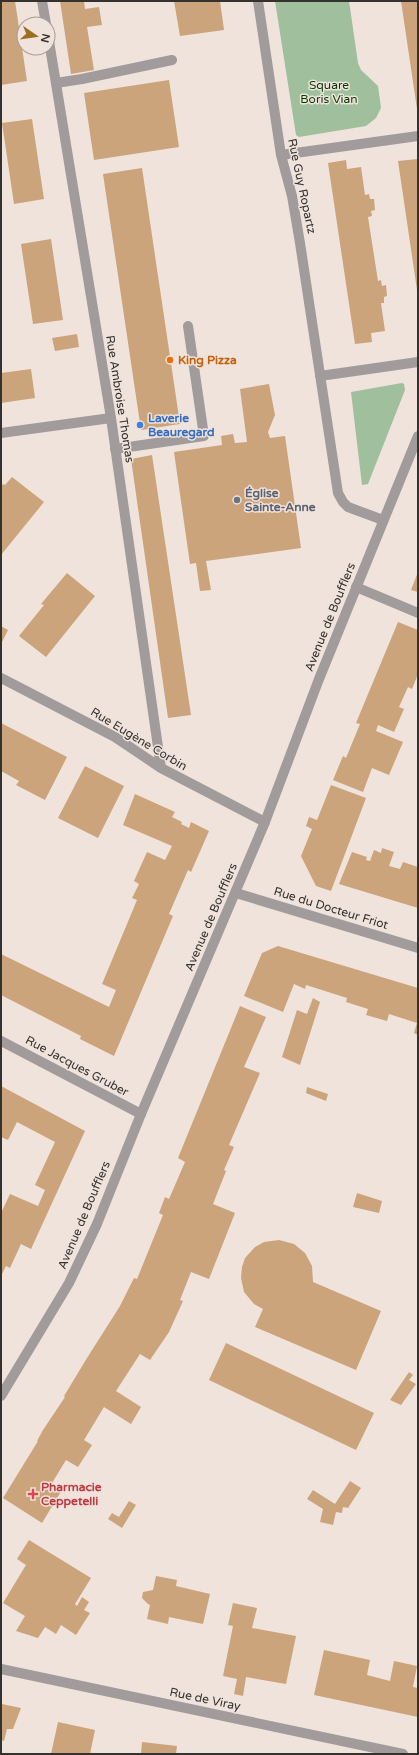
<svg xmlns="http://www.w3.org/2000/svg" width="419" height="1755" viewBox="0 0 419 1755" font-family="'Varela Round',sans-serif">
  <rect width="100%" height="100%" fill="#efe3dc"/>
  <path fill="#a0bf9c" d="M275,1H349L358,63L361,70L378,86L381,108L376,118L366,126L299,137L296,135Z
    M402,383L404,384L405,390L368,484L362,485L351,392Z"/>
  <path fill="#cba47b" d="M7,1H15L27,81L1,85V2Z
    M60,1H84L85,9L99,7L102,25L87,27L94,70L71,74Z
    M174,1H220L224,30L180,36Z
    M401,1H418V109H417Z
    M169,80L179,147L94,160L84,93Z
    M32,119L44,199L14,204L2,123Z
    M418,159V290H417L398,161Z
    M346,160L347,169L361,167L365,195L369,194L370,199H374L375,210L371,211L372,216L368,217L378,281L381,280L382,286L386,285L387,296L384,297V303H381L385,331L371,333L372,342L355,344L328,163Z
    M142,168L180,424L141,430L103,174Z
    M51,239L63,320L33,324L21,244Z
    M77,334L79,347L55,351L52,338Z
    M31,369L35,398L1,403V373Z
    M269,384L275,415L268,432L270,438L285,436L301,548L206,561L211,590L200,591L196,563L190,564L174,452L222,445L221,436L233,434L235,443L247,442L240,389Z
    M152,455L191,715L168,718L131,459Z
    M12,477L44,502L1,555V487L3,484L5,485Z
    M418,572V592L411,590Z
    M67,573L95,596L46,657L19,636L44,605L41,604Z
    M398,622L418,630V674L412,689L408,687L399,707L404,709L394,732L378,725L376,731L403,742L389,775L372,768L363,792L333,780L343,756L346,758L360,724L356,723Z
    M1,626L8,630L1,644Z
    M1,723L67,757L45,800L16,785L19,781L1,771Z
    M85,766L124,786L98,838L58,818Z
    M331,785L366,798L331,891L316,886L301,856L312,829L306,826L309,817L317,820Z
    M135,794L175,812L172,817L182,822L181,824L189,828L191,822L209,831L191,872L188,870L169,914L173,916L114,1056L80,1039L81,1036L1,995V954L109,1007L116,990L102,984L137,900L132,898L139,884L134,881L147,852L165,860L172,846L123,825Z
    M382,848L394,852L389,866L400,869L403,862L418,867V908L339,884L352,852L367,857L366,860L370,861L374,850L381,853Z
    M278,946L418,988V1035L414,1033L417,1023L389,1014L387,1021L366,1015L368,1009L346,1002L347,998L306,985L305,989L294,984L283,1012L244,996L262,953Z
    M313,998L320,1002L300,1065L282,1057L297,1010L307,1014Z
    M240,1006L266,1017L244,1067L260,1073L229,1145L234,1147L224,1170L226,1171L213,1204L235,1213L209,1279L191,1272L180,1300L183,1301L169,1332L150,1360L140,1354L116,1391L141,1407L131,1424L104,1407L84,1440L92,1445L78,1467L66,1460L52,1483L62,1490L42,1523L3,1498L38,1441H37L43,1430L65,1397L64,1396L87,1358L120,1306L134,1278L137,1279L163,1215L159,1213L165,1197L169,1199L185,1162L178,1158Z
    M1,1086L85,1131L31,1249L21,1244L10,1268L6,1266L1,1276V1213L10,1194L38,1206L45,1190L35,1185L55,1142L17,1122L8,1140L1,1137Z
    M307,1087L328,1094L326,1101L306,1093Z
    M357,1193L382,1201L379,1213L353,1207Z
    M279,1240L294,1244L305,1253L312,1266L313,1282L381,1311L356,1370L255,1327L263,1309L254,1304L244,1292L241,1278L242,1267L245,1258L255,1247L264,1242Z
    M226,1343L374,1413L356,1450L209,1380Z
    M409,1372L413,1375L409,1380L416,1384L401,1405L390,1400Z
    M350,1481L361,1488L348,1508L343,1507L342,1513L336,1512L333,1525L320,1522L323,1509L307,1499L313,1490L335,1504Z
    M129,1501L136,1505L122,1528L108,1519L112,1513L119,1517Z
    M29,1540L91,1578L75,1604L77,1606L82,1597L89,1602L84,1610L90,1613L76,1635L61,1625L56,1634L45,1627L38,1638L16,1631L25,1616L3,1603L26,1565L17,1559Z
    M156,1576L177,1580L176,1586L210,1594L203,1624L169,1617L168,1624L147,1619L150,1605L148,1604L142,1598L143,1592L153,1590Z
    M233,1603L257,1608L252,1628L296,1636L286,1684L246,1677L243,1696L234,1694L237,1679L223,1676L233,1626L228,1625Z
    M324,1650L370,1660L367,1675L390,1681L394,1661L417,1666L413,1687L418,1688V1717L314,1695Z
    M2,1704L21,1708L13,1729H7L4,1741L1,1740Z
    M58,1722L95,1730L90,1754H51Z
    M142,1742L177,1746L176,1754H141Z"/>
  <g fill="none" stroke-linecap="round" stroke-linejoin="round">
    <path stroke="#a19b9c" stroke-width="10" d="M56,83L82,79L172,60
      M115,449L204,436L188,326
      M356,587L418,613"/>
    <path stroke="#a19b9c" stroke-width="10" d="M42,1L46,24
      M258,1L281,155L292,196L300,243L338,493L343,502L348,507L383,520
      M48,35L111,418L161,768
      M281,155L418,136
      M320,376L418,362
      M1,433L111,418
      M1,678L115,737L161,768L265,822
      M236,893L418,948
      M1,1041L141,1114
      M1,1669L403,1754"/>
    <path stroke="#a19b9c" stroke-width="10" d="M1,1396L69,1283L97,1224L141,1114L265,822L319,679L418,436"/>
  </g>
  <circle fill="#e8710a" stroke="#efe3dc" stroke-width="1.5" cx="170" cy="360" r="4"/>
  <circle fill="#3f7fe0" stroke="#efe3dc" stroke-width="1.5" cx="140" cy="425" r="4"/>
  <circle fill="#6b7280" stroke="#efe3dc" stroke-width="1.5" cx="237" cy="500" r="4"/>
  <path fill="#e0444e" stroke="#efe3dc" stroke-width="1.5" d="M31 1488h4v4h4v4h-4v4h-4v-4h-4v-4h4z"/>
  <g text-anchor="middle" stroke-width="3" stroke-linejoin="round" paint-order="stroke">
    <g font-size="12" fill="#033a01" stroke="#efe3dc">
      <text x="329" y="89">Square<tspan x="329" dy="14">Boris Vian</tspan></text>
    </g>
    <g font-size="12" fill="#35312e" stroke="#efe3dc">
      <text transform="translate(302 186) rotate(78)" y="4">Rue Guy Ropartz</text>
      <text transform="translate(120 399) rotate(81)" y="4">Rue Ambroise Thomas</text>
      <text transform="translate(330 617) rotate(-68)" y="4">Avenue de Boufflers</text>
      <text transform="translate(139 739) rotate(31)" y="4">Rue Eugène Corbin</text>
      <text transform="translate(331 908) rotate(17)" y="4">Rue du Docteur Friot</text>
      <text transform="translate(211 917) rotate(-67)" y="4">Avenue de Boufflers</text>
      <text transform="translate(77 1066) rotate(28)" y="4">Rue Jacques Gruber</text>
      <text transform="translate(84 1215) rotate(-67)" y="4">Avenue de Boufflers</text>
      <text transform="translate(205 1699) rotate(12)" y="4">Rue de Viray</text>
    </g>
    <g font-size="12" font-weight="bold" fill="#c56008" stroke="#efe3dc" text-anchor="start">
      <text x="178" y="364">King Pizza</text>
    </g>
    <g font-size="12" font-weight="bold" fill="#366cbe" stroke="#efe3dc" text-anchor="start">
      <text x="148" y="422">Laverie<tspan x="148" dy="14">Beauregard</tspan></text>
    </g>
    <g font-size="12" font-weight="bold" fill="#5b616d" stroke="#efe3dc" text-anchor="start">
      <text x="245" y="497">Église<tspan x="245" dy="14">Sainte-Anne</tspan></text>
    </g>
    <g font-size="12" font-weight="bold" fill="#be3a42" stroke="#efe3dc" text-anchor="start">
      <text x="41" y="1491">Pharmacie<tspan x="41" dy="14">Ceppetelli</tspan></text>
    </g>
  </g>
  <rect width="419" height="1755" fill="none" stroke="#35312e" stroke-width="4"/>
  <g transform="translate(36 36) rotate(103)"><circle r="19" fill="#efe3dc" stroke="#a59c96"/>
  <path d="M0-3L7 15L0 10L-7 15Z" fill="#9d6d20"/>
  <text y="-6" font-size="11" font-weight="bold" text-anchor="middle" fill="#35312e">N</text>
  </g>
</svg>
